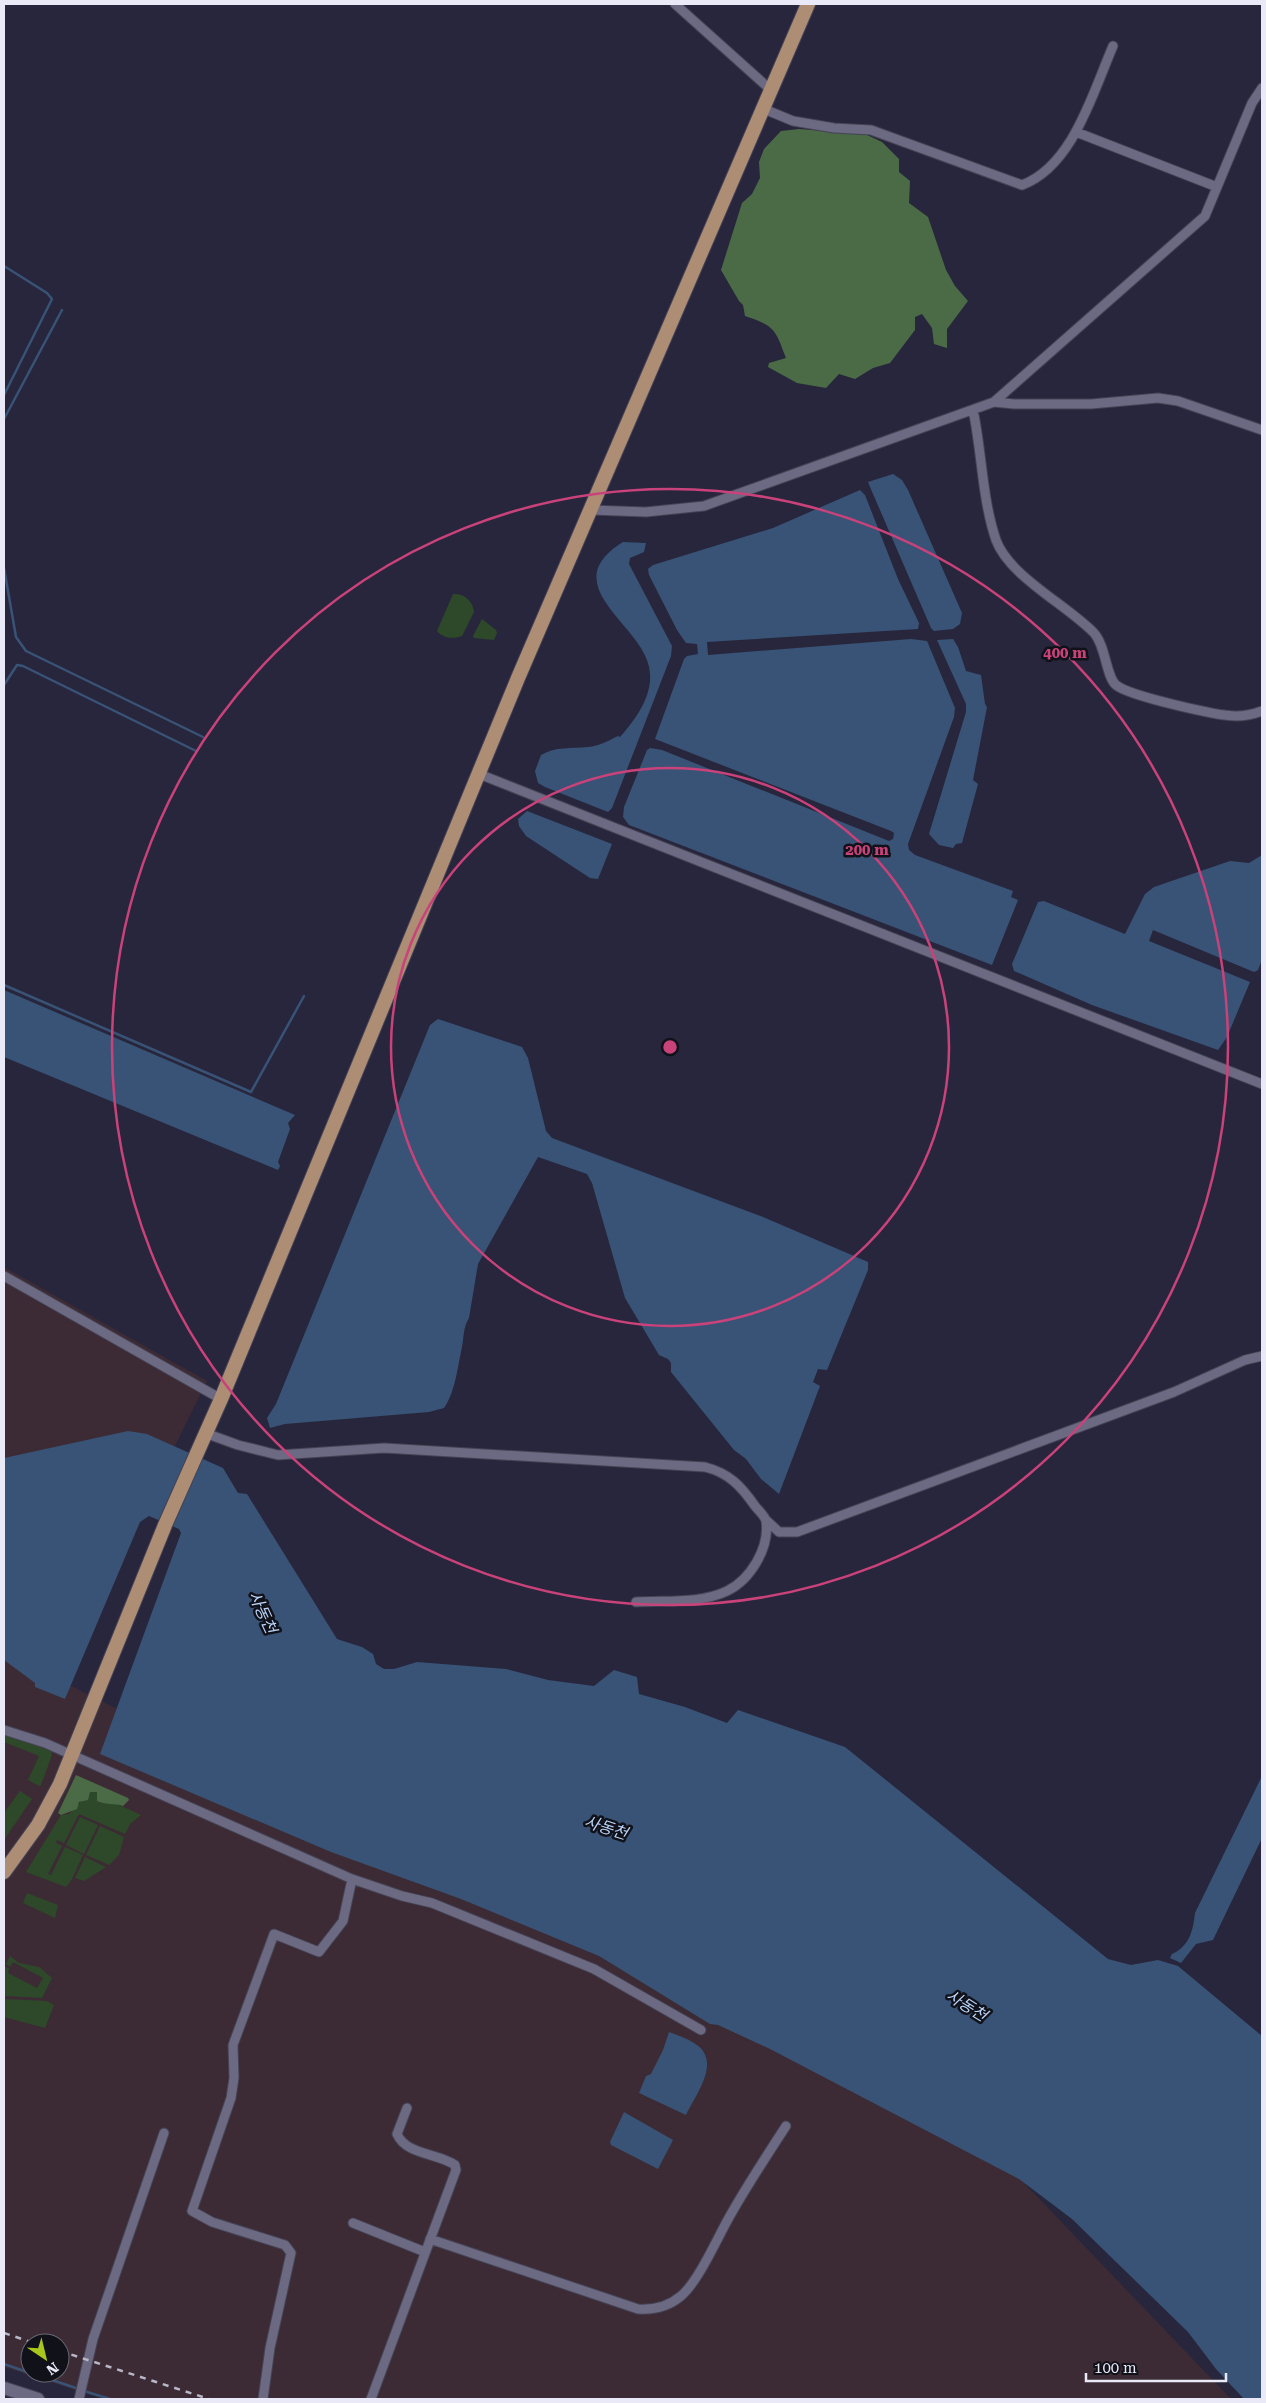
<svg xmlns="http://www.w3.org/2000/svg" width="1266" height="2403" viewBox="0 0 1266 2403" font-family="'Roboto Serif','Noto Sans KR',serif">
  <rect width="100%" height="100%" fill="#28263c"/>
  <path fill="#3c2b34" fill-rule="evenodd" d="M4,1267L207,1381L59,1680L981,2138L1231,2399H103L4,2367ZM30,2343H60V2373H30Z"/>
  <path fill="#2d4929" d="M453,594C464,593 473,601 474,612L462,636C454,639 444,639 437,631Z
    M482,619L496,630L497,633L494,640L474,638L473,636Z
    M4,1733L51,1751L52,1755L41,1785L39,1786L28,1780L39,1756L4,1742Z
    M20,1791L32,1799L4,1840V1813Z
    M90,1792H97V1801L102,1803H115L141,1815L130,1824L125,1834L79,1814L64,1843L57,1840L56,1843L62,1846L48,1874L51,1875L65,1847L83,1855L72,1879L66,1887L26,1872L61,1815L69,1814Z
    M80,1817L98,1825L84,1854L66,1845Z
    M100,1826L124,1837L119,1855L109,1865L86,1855Z
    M85,1857L106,1867L84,1881L75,1878Z
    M27,1893L58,1905L55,1918L23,1903Z
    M10,1956L19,1963L39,1967L52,1978L42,1998L4,1996L5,1967L9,1968L8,1973L37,1988L43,1978L13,1962L10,1967L6,1964Z
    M4,1999L47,2001L54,2005L45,2028L4,2017Z"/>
  <path fill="#4b6b47" d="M799,129L865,134L882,142L899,159V172L910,181L909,203L928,217L946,270L955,286L968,301L947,329V348L934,344L932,328L922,314L915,317V330L890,363L873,368L855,379L839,374L826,388L797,383L768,367L769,363L786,358C775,329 775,326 745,316L743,305L739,301L721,270L742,203L752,194L760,178L759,162L764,149L781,131Z
    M76,1775L128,1798L129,1800L123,1806C115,1803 105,1805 97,1801V1792H90L88,1800L79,1802L77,1809L61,1815L58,1813Z"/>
  <path fill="#385376" d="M893,474L902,480L908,490L962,613L960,624L953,629L934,631L931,628L870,487L868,482Z
    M860,490L865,495L898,579L919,623L918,629L707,642L708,655L911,639L927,641L955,708L954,717L908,844L909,850L915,855L1013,891L1011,897L1018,900L992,965L629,825L623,817L624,807L647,750L650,748L662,750L889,841L893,839L894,833L891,831L655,739L684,659L687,656L698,654L697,644L686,643L677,630L649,575L648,569L653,565L773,528Z
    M623,542L646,543L644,552L630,558L629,564L672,646L671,656L612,808L608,812L545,787L538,783L535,771L541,755C556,746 571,749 588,747C599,746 608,741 618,736L620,737C635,720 652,697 650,673C648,626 551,587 623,542Z
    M953,639L958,647L966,671L981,675L985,704L987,707L973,780L978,784L962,843L956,844L953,848L939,845L929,834L966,712V704L937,640Z
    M527,811L612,844L598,879L590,878L526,836L519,826L518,819Z
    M1262,855V960L1258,970L1254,972L1153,930L1149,941L1250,982L1227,1037L1218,1050L1092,1005L1014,971L1012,964L1038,902L1044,901L1125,934L1145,894L1154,887L1230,861L1249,863Z
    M4,990L295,1115L288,1123L290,1129L278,1162L280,1166L278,1170L4,1057Z
    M438,1019L522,1047L528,1058L546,1131L552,1138L763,1217L868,1262V1270L827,1370L818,1369L813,1382L820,1386L779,1494L761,1479L746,1459L734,1450L671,1372V1363L668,1359L659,1355L625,1298L592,1183L587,1174L538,1157L478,1264L469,1318C463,1327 464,1337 462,1347C458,1365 455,1393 444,1408L429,1412L285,1424L270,1428L267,1418L276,1404L430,1025Z
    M128,1431L147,1434L223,1468L238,1493L247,1494L337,1639L362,1647L373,1654L376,1664L384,1669H394L417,1662L506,1669L548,1680L594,1686L614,1670L637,1677L639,1694L685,1707L727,1723L738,1710L845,1747L1108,1959L1131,1965L1158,1960L1178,1966L1262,2036V2399H1244L1216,2369L1188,2332L1072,2219L1019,2179L770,2049L718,2025L710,2024L599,1956L461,1899L331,1852L100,1754L181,1533L179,1529L149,1516L140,1522L65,1699L35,1687V1683L4,1660V1458Z
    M1262,1776V1838L1213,1940L1196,1944L1181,1963L1170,1958L1172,1954C1190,1946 1193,1930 1195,1913Z
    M669,2032C677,2035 686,2038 694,2043C723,2060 696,2094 686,2115L639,2093L646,2076L651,2074L663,2050Z
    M624,2112L673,2140L658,2169L611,2145L610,2142Z"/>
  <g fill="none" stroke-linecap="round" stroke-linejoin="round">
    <path stroke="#385376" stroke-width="2.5" d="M4,266L47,293L52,299L4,395
      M4,419L62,310
      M4,568L16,637L26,651L203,737
      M4,685L17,665L23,666L196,751
      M4,985L251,1092L304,996
      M4,2364L30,2373
      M31,2373L79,2389
      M84,2391L110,2399"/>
    <g stroke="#454355" stroke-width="11">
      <path id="minor" d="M675,4L772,91
        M764,109L793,121L834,128L871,130L1022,185C1073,166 1093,92 1113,46
        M1076,132L1217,187
        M994,402L1014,404H1091L1158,398L1178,401L1262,430
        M973,410C982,452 982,499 996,540C1009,576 1067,605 1094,633C1106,646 1106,677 1116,685C1129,696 1218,716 1236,716C1245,716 1254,714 1262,711
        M591,510L646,512L704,506L994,402L1205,216L1252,103L1262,88
        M479,774L1262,1084
        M4,1276L221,1399
        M205,1433L238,1445L278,1455L384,1448L705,1467C729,1473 741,1486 755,1506C758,1510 765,1516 766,1521C770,1548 750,1580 727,1591C700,1604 665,1600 636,1602
        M766,1520L779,1532H797L1174,1392L1245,1360L1262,1356
        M4,1730L45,1743L352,1879L402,1896L432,1903L594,1969L701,2030
        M353,2223L425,2252
        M430,2239L638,2309C653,2310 668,2307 681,2296C699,2281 718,2236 731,2214C748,2184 767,2155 786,2126
        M79,2399L93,2339L164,2133
        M263,2399L270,2348L291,2253L285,2245L212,2222L192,2211L231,2098L234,2078L233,2045L274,1934L319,1952L343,1921L352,1879
        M371,2399L456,2170L455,2165C438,2153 406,2155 397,2134L407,2108"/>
    </g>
    <g stroke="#454355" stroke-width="14">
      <path id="secondary" d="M4,2388L38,2399"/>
    </g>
    <g stroke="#454355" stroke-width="16">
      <path id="primary" d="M4,1872L38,1825L60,1784L165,1525L221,1399L518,678L808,4"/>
    </g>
    <use href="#minor" stroke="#6b6a82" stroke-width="9"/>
    <use href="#secondary" stroke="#6b6a82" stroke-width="12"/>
    <use href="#primary" stroke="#ae8d75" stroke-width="14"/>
    <path stroke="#b8b7c7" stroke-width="2.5" stroke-dasharray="6 6" stroke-linecap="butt" d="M4,2333L34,2343
      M60,2351L209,2399"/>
  </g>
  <g fill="none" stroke="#ca427a" stroke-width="2.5">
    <circle cx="670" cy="1047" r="279"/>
    <circle cx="670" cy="1047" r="558"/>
  </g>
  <g text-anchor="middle" stroke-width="5" stroke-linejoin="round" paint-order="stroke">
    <g font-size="16" font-style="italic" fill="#bad5f9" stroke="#11111a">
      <text transform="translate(263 1612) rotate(65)" y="6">사동천</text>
      <text transform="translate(606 1827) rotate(18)" y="6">사동천</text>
      <text transform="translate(967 2005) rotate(32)" y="6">사동천</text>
    </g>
  </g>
  <circle cx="670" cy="1047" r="8" fill="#ca427a" stroke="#11111a" stroke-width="2.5"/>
  <g font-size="15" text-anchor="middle" font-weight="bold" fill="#ca427a" stroke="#11111a" stroke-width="5" stroke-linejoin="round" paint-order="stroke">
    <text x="1065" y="658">400 m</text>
    <text x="867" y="855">200 m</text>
  </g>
  <rect width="1266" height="2403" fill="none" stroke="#eae9f8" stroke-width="10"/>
  <g transform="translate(45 2358) rotate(145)"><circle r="24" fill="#11111a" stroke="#686773"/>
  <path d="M0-4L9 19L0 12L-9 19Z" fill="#a8c71c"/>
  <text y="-8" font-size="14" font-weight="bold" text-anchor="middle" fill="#eae9f8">N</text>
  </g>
  <path d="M1086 2373v8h140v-8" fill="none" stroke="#eae9f8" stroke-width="2.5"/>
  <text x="1094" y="2373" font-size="15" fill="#eae9f8" stroke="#11111a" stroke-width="4" paint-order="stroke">100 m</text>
</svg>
